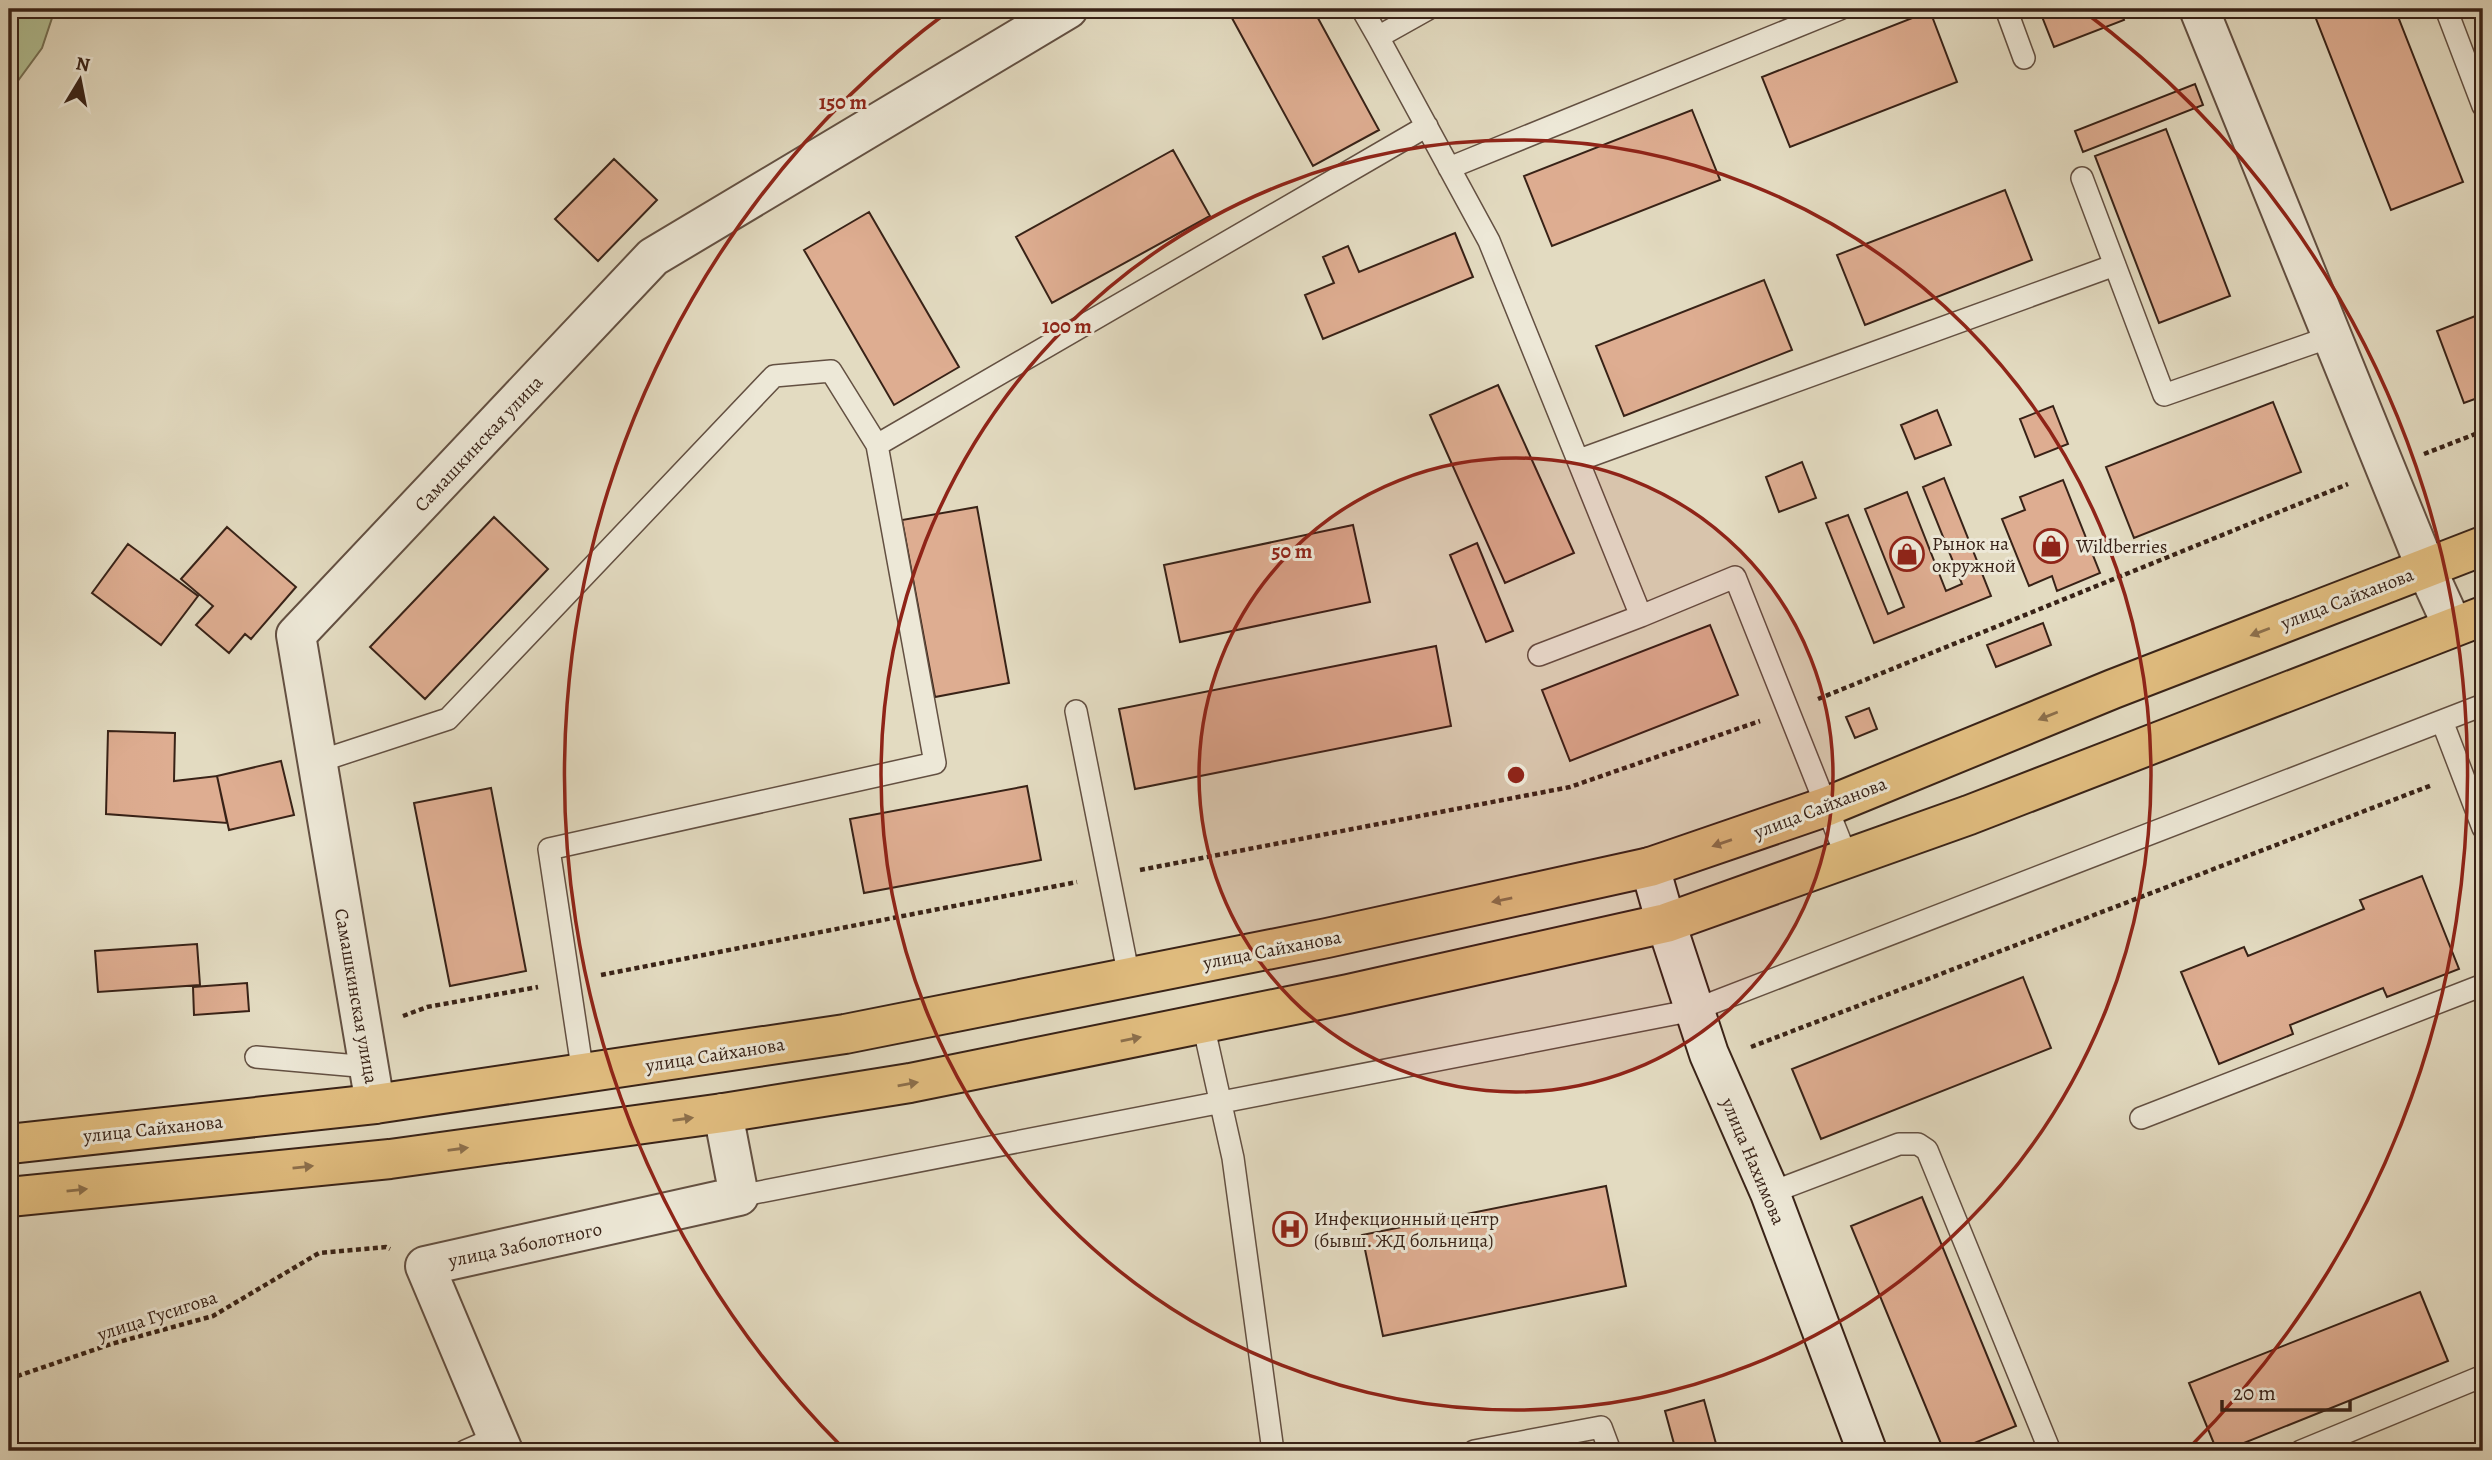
<svg xmlns="http://www.w3.org/2000/svg" width="2492" height="1460" viewBox="0 0 2492 1460" font-family="Alegreya,serif">
  <rect width="100%" height="100%" fill="#e3dbc1"/>
  <filter id="stains"><feTurbulence type="fractalNoise" baseFrequency=".00286" numOctaves="4"/><feColorMatrix values="0 0 0 0 .2 0 0 0 0 .09 0 0 0 0 .02 0 0 0 .5 -.17"/></filter>
  <radialGradient id="worn" r=".72"><stop offset=".6" stop-color="#630" stop-opacity="0"/><stop offset="1" stop-color="#630" stop-opacity=".3"/></radialGradient>
  <path fill="#b2c094" stroke="#757156" stroke-width="2" d="M9,9H55L42,48L9,93Z"/>
  <path fill="#dead91" stroke="#382217" stroke-width="2" d="M1227,9H1313L1379,130L1313,166Z
    M2039,9H2120L2124,20L2054,47Z
    M2318,9H2395L2463,182L2391,210L2313,11Z
    M1930,11L1957,82L1790,147L1762,77Z
    M2195,84L2203,105L2083,152L2075,131Z
    M1692,110L1720,180L1552,246L1524,176Z
    M2166,129L2230,296L2159,323L2095,156Z
    M1173,150L1210,216L1052,303L1016,237Z
    M614,159L657,200L598,261L555,219Z
    M2005,190L2032,260L1865,325L1837,255Z
    M869,212L959,367L894,405L804,250Z
    M1455,233L1473,277L1323,339L1305,295L1334,283L1323,257L1348,246L1359,272Z
    M1764,280L1792,350L1624,416L1596,346Z
    M2483,313V396L2464,403L2437,331Z
    M1498,385L1574,553L1505,583L1430,415Z
    M2273,402L2301,472L2134,538L2106,467Z
    M2053,406L2068,444L2035,457L2020,419Z
    M1937,410L1951,445L1915,459L1901,425Z
    M1802,462L1816,498L1779,512L1766,477Z
    M1944,478L1991,596L1874,643L1826,523L1848,515L1888,614L1904,607L1865,509L1907,492L1946,591L1962,584L1923,487Z
    M2063,480L2100,573L2057,591L2052,576L2029,586L2002,519L2025,510L2020,497Z
    M977,507L1009,683L935,697L902,520Z
    M494,517L548,569L425,699L370,647Z
    M1353,525L1370,602L1180,642L1164,565Z
    M227,527L296,587L251,639L245,634L229,653L196,625L213,606L181,579Z
    M1477,543L1513,631L1486,642L1450,555Z
    M128,544L198,596L161,645L92,593Z
    M2043,623L2051,645L1996,667L1987,645Z
    M1710,625L1738,695L1570,761L1542,690Z
    M1436,646L1451,726L1135,789L1119,709Z
    M1869,708L1877,729L1855,738L1846,717Z
    M108,731L175,733L174,781L217,776L227,823L106,814Z
    M281,761L294,815L229,830L217,776Z
    M1027,786L1041,860L864,893L850,819Z
    M491,788L526,971L450,986L414,803Z
    M2422,876L2459,969L2387,997L2383,988L2290,1025L2293,1034L2219,1064L2181,972L2244,947L2248,956L2364,909L2360,900Z
    M197,944L200,985L98,992L95,951Z
    M2023,977L2051,1048L1821,1139L1792,1069Z
    M247,983L249,1011L194,1015L193,987Z
    M1606,1186L1626,1286L1383,1336L1362,1235Z
    M1922,1197L2016,1426L1955,1451H1944L1851,1226Z
    M2420,1292L2448,1361L2224,1451H2217L2189,1383Z
    M1704,1400L1718,1451H1676L1665,1411Z"/>
  <g fill="none" stroke-linecap="round" stroke-linejoin="round">
    <g stroke="#635042" stroke-width="24">
      <path id="lane" d="M1362,9L1378,37
        M1428,9L1378,37L1489,241L1641,616L1735,577L1847,858
        M2006,9L2024,58
        M2446,9L2483,106
        M1449,168L1840,9
        M2082,178L2164,395L2333,336
        M877,445L1427,126
        M1579,460L2115,265
        M1539,655L1641,616
        M1076,711L1129,977
        M2442,721L2483,828
        M317,762L448,719L774,376L831,371L877,445L935,763L549,849L583,1074
        M1203,1024L1233,1158L1273,1451
        M256,1057L369,1067
        M2141,1118L2483,985
        M1770,1193L1899,1144H1918L1927,1150L2050,1451
        M739,1196L1694,1010L2483,705
        M465,1451L497,1437
        M1474,1451L1601,1427L1610,1451
        M2301,1451L2483,1376"/>
    </g>
    <g stroke="#635042" stroke-width="42">
      <path id="street" d="M2199,9L2426,568L2453,627
        M375,1104L296,635L653,257L1068,9
        M503,1451L425,1266L739,1196L723,1113"/>
    </g>
    <g stroke="#382217" stroke-width="42">
      <path id="secondary" d="M1650,867L1666,923L1709,1054L1770,1193L1867,1451"/>
    </g>
    <g stroke="#382217" stroke-width="42">
      <path id="primary" d="M9,1144L375,1104L845,1034L1327,938L1650,867L1828,806L2113,689L2483,546
        M9,1197L390,1159L723,1113L910,1083L1348,994L1666,923L1969,815L2483,616"/>
    </g>
    <path stroke="#382217" stroke-width="4.5" stroke-dasharray="5 3.5" stroke-linecap="butt" d="M2424,454L2483,431
      M1818,699L2348,484
      M1140,870L1570,787L1760,721
      M601,975L1077,882
      M403,1016L427,1007L538,987
      M1751,1047L2432,785
      M9,1379L111,1344L213,1316L319,1253L386,1247L390,1249"/>
    <use href="#lane" stroke="#ede8d7" stroke-width="21"/>
    <use href="#street" stroke="#ede8d7" stroke-width="38"/>
    <use href="#secondary" stroke="#ede8d7" stroke-width="38"/>
    <use href="#primary" stroke="#e2be80" stroke-width="38"/>
  </g>
  <defs><path id="oneway-solid" d="M-6-.8H1V-3.2L6.5 0L1 3.2V.8H-6Z" transform="scale(1.75)"/></defs>
  <g fill="#8d704c">
    <use href="#oneway-solid" transform="translate(2260 632) rotate(159)"/>
    <use href="#oneway-solid" transform="translate(2048 716) rotate(158)"/>
    <use href="#oneway-solid" transform="translate(1722 843) rotate(161)"/>
    <use href="#oneway-solid" transform="translate(1502 900) rotate(168)"/>
    <use href="#oneway-solid" transform="translate(1131 1039) rotate(-11)"/>
    <use href="#oneway-solid" transform="translate(908 1084) rotate(-10)"/>
    <use href="#oneway-solid" transform="translate(683 1119) rotate(-8)"/>
    <use href="#oneway-solid" transform="translate(458 1149) rotate(-8)"/>
    <use href="#oneway-solid" transform="translate(303 1167) rotate(-6)"/>
    <use href="#oneway-solid" transform="translate(77 1190) rotate(-6)"/>
  </g>
  <circle cx="1516" cy="775" r="317" fill="#8f2418" fill-opacity=".12"/>
  <g fill="none" stroke="#8f2418" stroke-width="3.5">
    <circle cx="1516" cy="775" r="317"/>
    <circle cx="1516" cy="775" r="635"/>
    <path d="M843 1448A952 952 0 0 1 950 10M2082 10A952 952 0 0 1 2189 1448"/>
  </g>
  <defs>
    <g id="shop-ring" transform="scale(1.75)"><circle r="9.5" fill="#ede8d7" stroke="#8f2418" stroke-width="1.5"/><path d="M-5-2.5h2.3a2.7 3.5 0 0 1 5.4 0H5L5.5 6h-11ZM-1.5-2.5h3a1.5 2.3 0 0 0-3 0Z" fill="#8f2418"/></g>
    <g id="hospital-ring" transform="scale(1.75)"><circle r="9.5" fill="#ede8d7" stroke="#8f2418" stroke-width="1.5"/><path d="M-5-5h3v3.5h4V-5h3V5h-3V1.5h-4V5h-3Z" fill="#8f2418"/></g>
  </defs>
  <g fill-rule="evenodd">
    <use href="#shop-ring" x="2051" y="546"/>
    <use href="#shop-ring" x="1907" y="554"/>
    <use href="#hospital-ring" x="1290" y="1229"/>
  </g>
  <g text-anchor="middle" stroke-width="6" stroke-linejoin="round" paint-order="stroke">
    <g font-size="19" fill="#382217" stroke="#ede8d7">
      <text transform="translate(478 443) rotate(-47)" y="7">Самашкинская улица</text>
      <text transform="translate(2347 598) rotate(-21)" y="7">улица Сайханова</text>
      <text transform="translate(1820 807) rotate(-21)" y="7">улица Сайханова</text>
      <text transform="translate(1272 949) rotate(-11)" y="7">улица Сайханова</text>
      <text transform="translate(357 996) rotate(80)" y="7">Самашкинская улица</text>
      <text transform="translate(715 1054) rotate(-9)" y="7">улица Сайханова</text>
      <text transform="translate(153 1128) rotate(-6)" y="7">улица Сайханова</text>
      <text transform="translate(1754 1161) rotate(67)" y="7">улица Нахимова</text>
      <text transform="translate(525 1244) rotate(-12)" y="7">улица Заболотного</text>
      <text transform="translate(157 1315) rotate(-18)" y="7">улица Гусигова</text>
    </g>
    <g font-size="19" fill="#382217" stroke="#ede8d7" text-anchor="start">
      <text x="1932" y="550">Рынок на<tspan x="1932" dy="22">окружной</tspan></text>
      <text x="2076" y="553">Wildberries</text>
      <text x="1314" y="1225">Инфекционный центр<tspan x="1314" dy="22">(бывш. ЖД больница)</tspan></text>
    </g>
  </g>
  <circle cx="1516" cy="775" r="10" fill="#8f2418" stroke="#ede8d7" stroke-width="3.5"/>
  <g font-size="21" text-anchor="middle" font-weight="bold" fill="#8f2418" stroke="#ede8d7" stroke-width="6" stroke-linejoin="round" paint-order="stroke">
    <text x="843" y="109">150 m</text>
    <text x="1067" y="333">100 m</text>
    <text x="1292" y="558">50 m</text>
  </g>
  <rect width="2492" height="1460" fill="none" stroke="#e3dbc1" stroke-width="35"/>
  <rect x="10" y="10" width="2471" height="1439" fill="none" stroke="#382217" stroke-width="3.5"/>
  <rect x="18" y="18" width="2457" height="1425" fill="none" stroke="#382217" stroke-width="2"/>
  <g transform="translate(80 80) rotate(10)" stroke="#ede8d7" stroke-width="5" paint-order="stroke">
  <path d="M0-5L12 26L0 18L-12 26Z" fill="#382217"/>
  <text y="-10" font-size="19" font-weight="bold" text-anchor="middle" fill="#382217">N</text>
  </g>
  <path d="M2222 1400v10h128v-10" fill="none" stroke="#382217" stroke-width="3.5"/>
  <text x="2233" y="1400" font-size="21" fill="#382217" stroke="#ede8d7" stroke-width="5" paint-order="stroke">20 m</text>
  <rect width="100%" height="100%" filter="url(#stains)"/>
  <rect width="100%" height="100%" fill="url(#worn)"/>
</svg>
